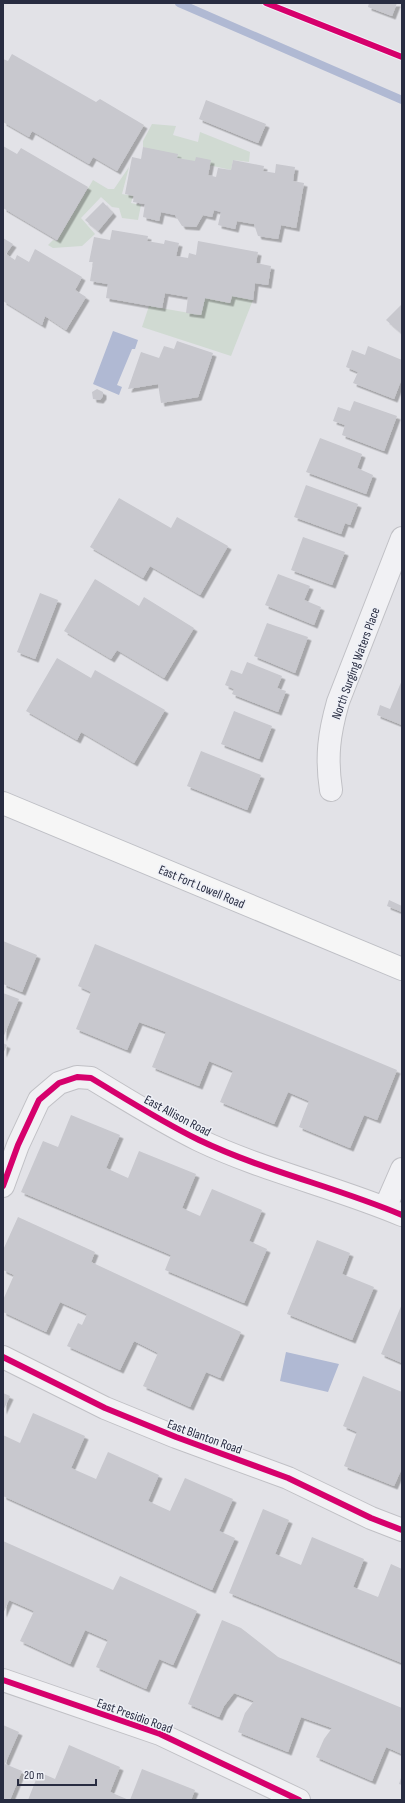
<svg xmlns="http://www.w3.org/2000/svg" width="405" height="1803" viewBox="0 0 405 1803" font-family="'Sofia Sans Condensed',sans-serif">
  <defs>
    <filter id="shadow"><feDropShadow dx="3.5" dy="3.5" stdDeviation="0" flood-color="#0004"/></filter>
  </defs>
  <rect width="100%" height="100%" fill="#e2e2e7"/>
  <path fill="#d0dad2" d="M152,124L176,126L173,135L198,142L200,132L250,152L249,162L233,160L231,170L177,158L143,147V141Z
    M129,167L122,194L133,196L131,203L141,205L138,220L122,218L119,208L112,207L101,197L81,218L95,234L82,246L53,248L48,245L53,240L57,241L93,180L108,189H114Z
    M232,296L253,300L231,356L142,327L149,306L201,315L205,298L230,303Z"/>
  <path fill="#b0b9d3" d="M113,331L138,340L135,349H132L117,385L122,387L119,395L93,384Z
    M286,1352L339,1364L328,1392L280,1381Z"/>
  <g fill="none" stroke-linecap="round" stroke-linejoin="round">
    <path stroke="#b0b9d3" stroke-width="8" d="M179,3L402,100"/>
  </g>
  <path fill="#c8c8ce" filter="url(#shadow)" d="M369,3H397L392,16L368,7Z
    M12,54L96,102L100,99L144,125L117,171L93,157L89,164L32,131L29,137L3,122V59L8,61Z
    M206,100L266,124L258,143L199,119Z
    M3,146L17,154L21,148L88,187L57,240L3,208Z
    M143,147L178,154L177,158L195,161L196,157L211,160L208,175L216,177L218,168L231,170L233,160L264,166L263,171L275,173L276,164L295,167L293,181L304,183L296,228L281,225L278,239L258,236L254,224L237,221L235,229L218,225L221,212L214,210L212,217L203,215L196,227L182,226L175,215L161,212L159,221L143,217L145,204L133,202L134,196L125,194L132,157L141,159Z
    M103,202L113,213L98,231L85,220Z
    M112,230L148,236L147,241L164,244L165,240L179,243L176,256L188,258L189,253L196,255L198,241L258,252L256,263L271,266L268,285L255,283L253,300L232,296L230,303L205,298L201,315L186,313L188,297L165,293L162,308L106,298L108,284L90,281L93,262H89L94,237L110,240Z
    M3,238L13,244L6,254L15,260L17,255L29,262L35,249L82,277L75,290L86,297L66,330L45,316L42,325L3,301Z
    M402,304V334L386,320Z
    M177,341L213,353L198,397L161,403L158,384L128,389L141,352L159,358L164,346L174,349Z
    M368,346L402,360V378L394,399L353,383L358,372L346,367L352,350L365,355Z
    M97,389L103,392V396L100,400L93,399L92,392Z
    M354,401L397,416L384,451L342,435L345,425L333,421L338,407L350,411Z
    M320,438L362,454L357,468L373,475L366,494L306,472Z
    M306,485L358,504L350,525L345,523L341,534L294,517Z
    M119,498L171,528L177,517L228,546L200,595L150,566L143,578L90,547Z
    M303,537L345,552L332,585L291,570Z
    M278,574L310,586L304,600L321,607L314,625L265,605Z
    M95,579L139,606L144,597L194,628L164,678L117,650L111,659L64,631Z
    M40,593L58,600L35,659L17,652Z
    M267,623L308,637L295,673L254,656Z
    M57,658L91,678L95,670L165,710L134,763L81,732L77,740L26,711Z
    M247,662L282,676L277,688L286,691L278,712L232,694L234,689L225,685L231,670L242,674Z
    M402,680V725L377,715L380,705L390,709Z
    M234,711L272,726L259,759L221,744Z
    M201,751L261,775L247,810L187,786Z
    M389,900L402,906V912L387,906Z
    M3,941L37,955L22,992L3,984Z
    M95,944L397,1070L377,1120L364,1115L350,1148L299,1127L309,1101L288,1092L274,1124L220,1102L233,1071L209,1061L199,1086L152,1067L166,1032L139,1022L127,1050L76,1029L91,992L78,986Z
    M3,993L19,999L3,1038Z
    M3,1043L7,1045L3,1054Z
    M71,1115L120,1135L106,1168L128,1178L139,1151L196,1174L182,1208L200,1216L212,1189L262,1210L249,1241L267,1249L244,1303L165,1270L171,1255L21,1192L43,1141L58,1147Z
    M18,1217L95,1252L91,1262L241,1332L220,1378L206,1372L190,1407L143,1386L158,1353L134,1341L120,1370L67,1346L78,1323L82,1325L87,1314L60,1302L46,1332L3,1312V1300L14,1275L3,1270V1250Z
    M317,1240L350,1253L342,1274L374,1287L352,1340L287,1314Z
    M402,1304V1363L381,1354Z
    M363,1376L402,1392V1468L394,1486L344,1466L357,1432L343,1426Z
    M3,1393L10,1396L3,1411Z
    M33,1413L85,1436L71,1468L96,1479L108,1452L159,1475L148,1501L170,1511L185,1478L233,1499L219,1531L235,1538L212,1590L3,1496V1435L20,1443Z
    M263,1509L289,1520L275,1554L301,1565L312,1537L364,1559L353,1587L378,1597L391,1564L402,1569V1663L229,1593Z
    M3,1541L113,1590L120,1576L197,1611L173,1665L159,1659L146,1689L96,1667L108,1640L85,1630L70,1664L20,1641L34,1611L9,1600L3,1614Z
    M222,1620L241,1628L278,1657L402,1708V1754L386,1747L372,1781L316,1757L324,1739L332,1728L301,1717L288,1752L238,1732L245,1713L254,1701L234,1693L224,1706L219,1717L188,1704Z
    M3,1725L19,1732L5,1764L22,1771L10,1800H3Z
    M69,1745L120,1767L110,1792L129,1800H28L39,1772L55,1779Z
    M142,1769L195,1790L191,1800H130Z
    M402,1775V1785L399,1784Z"/>
  <g fill="none" stroke-linecap="round" stroke-linejoin="round">
    <g stroke="#c0c0c5" stroke-width="24">
      <path id="minor" d="M331,790C326,757 329,734 338,702L402,538
        M3,1186L18,1145L39,1100L59,1083L77,1077L91,1078C126,1099 162,1122 199,1140C264,1171 336,1187 402,1215
        M385,1208L402,1169
        M3,1357L105,1408L176,1437L288,1478L371,1518L402,1530
        M3,1680L160,1734L299,1800"/>
    </g>
    <g stroke="#bebfc5" stroke-width="24">
      <path id="major" d="M3,803L402,969"/>
    </g>
    <use href="#minor" stroke="#f1f1f4" stroke-width="22"/>
    <use href="#major" stroke="#f6f6f6" stroke-width="22"/>
    <g stroke="#eff1f7" stroke-width="8">
      <path id="cycleway" d="M266,3L402,57
        M3,1186L18,1145L39,1100L59,1083L77,1077L91,1078C126,1099 162,1122 199,1140C264,1171 336,1187 402,1215
        M3,1357L105,1408L176,1437L288,1478L371,1518L402,1530
        M3,1680L160,1734L299,1800"/>
    </g>
    <use href="#cycleway" stroke="#d6006c" stroke-width="6"/>
  </g>
  <g text-anchor="middle" stroke-width="3" stroke-linejoin="round" paint-order="stroke">
    <g font-size="13" fill="#282c41" stroke="#eff1f7">
      <text transform="translate(355 663) rotate(-70)" y="5">North Surging Waters Place</text>
      <text transform="translate(202 886) rotate(23)" y="5">East Fort Lowell Road</text>
      <text transform="translate(178 1115) rotate(28)" y="5">East Allison Road</text>
      <text transform="translate(205 1436) rotate(20)" y="5">East Blanton Road</text>
      <text transform="translate(135 1715) rotate(20)" y="5">East Presidio Road</text>
    </g>
  </g>
  <rect width="405" height="1803" fill="none" stroke="#282c41" stroke-width="8"/>
  <path d="M18 1779v6h78v-6" fill="none" stroke="#282c41" stroke-width="2"/>
  <text x="24" y="1779" font-size="12" fill="#282c41" stroke="#eff1f7" stroke-width="3" paint-order="stroke">20 m</text>
</svg>
